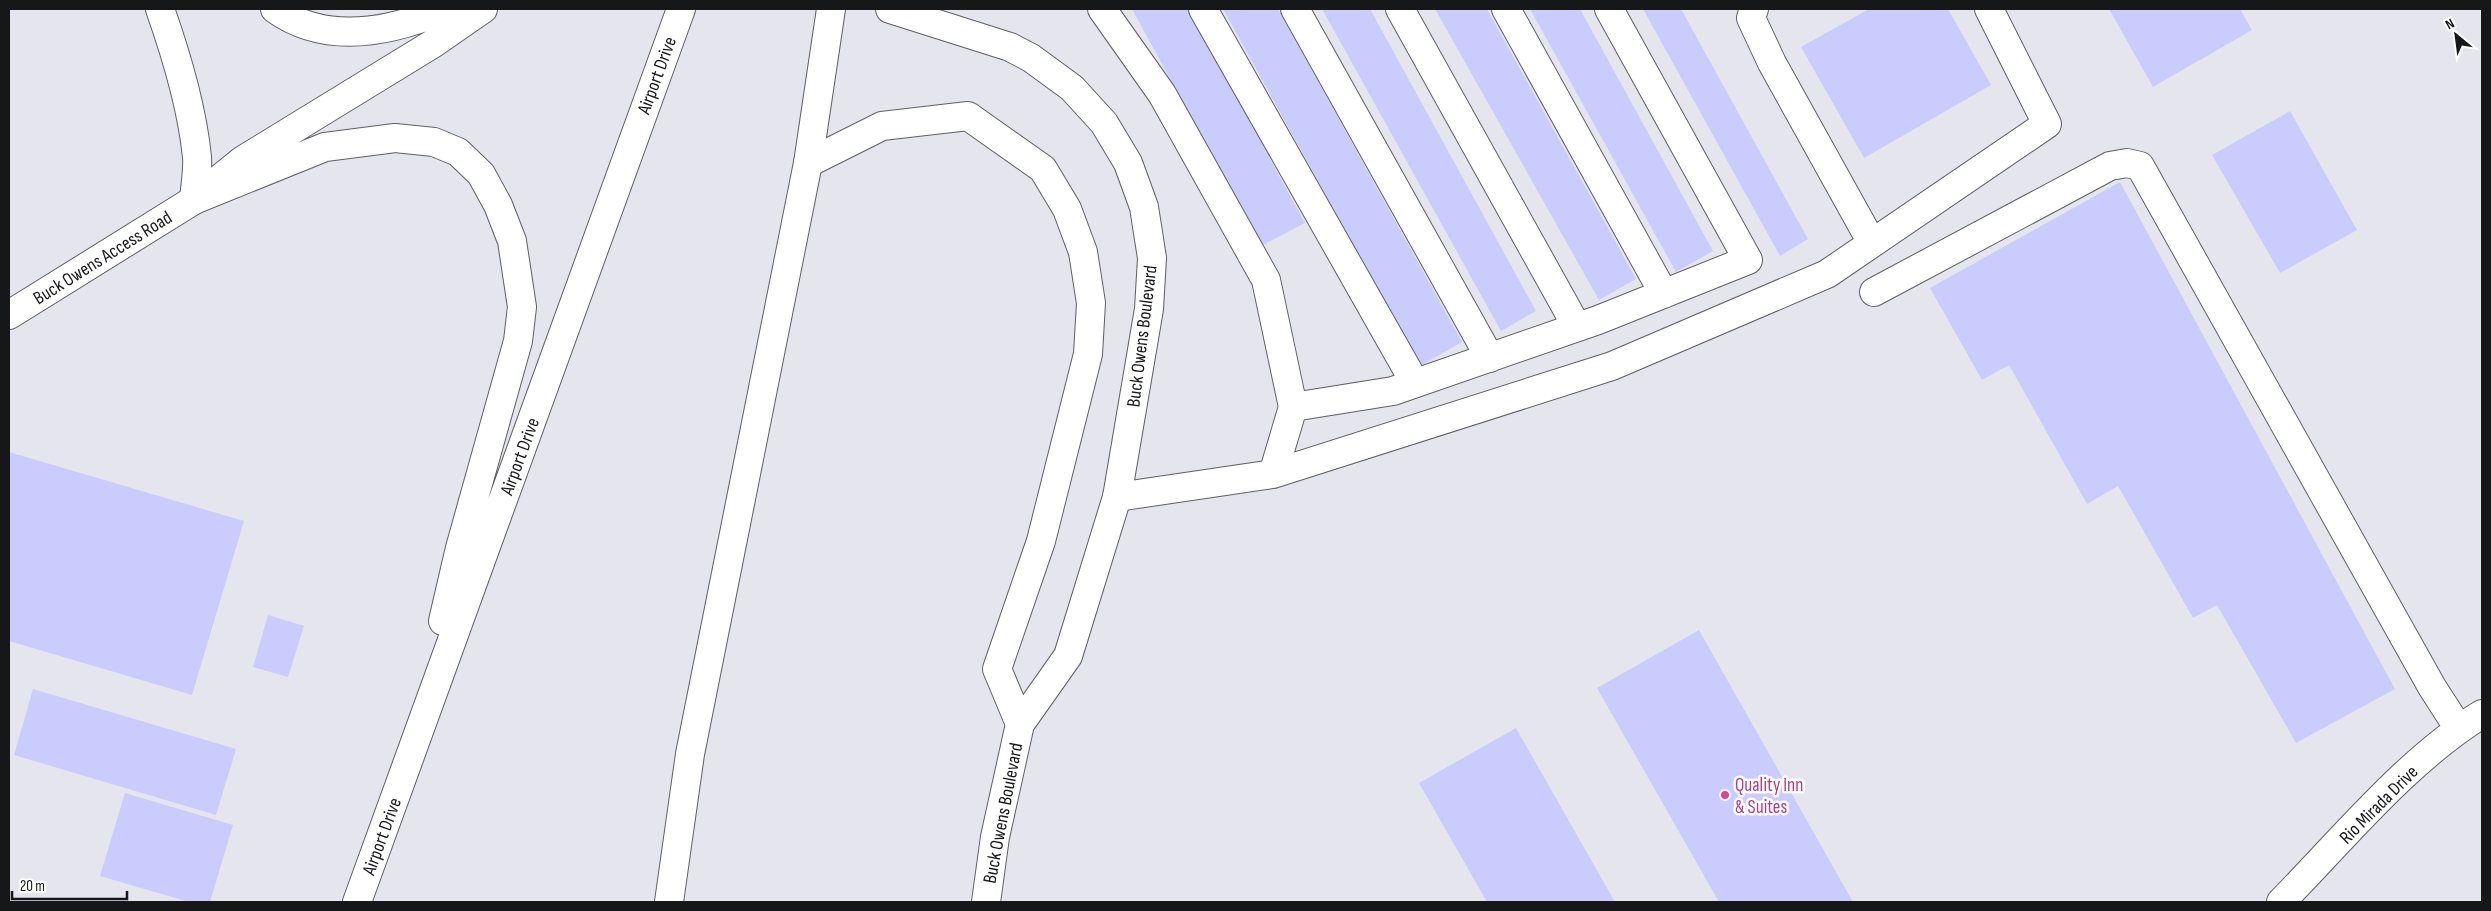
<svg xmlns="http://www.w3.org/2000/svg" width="2491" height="911" viewBox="0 0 2491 911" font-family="'Sofia Sans Condensed',sans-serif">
  <rect width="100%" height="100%" fill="#e5e6ed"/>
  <path fill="#c9ccfd" d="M1132,9H1188L1305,223L1261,246Z
    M1223,9H1278L1462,342L1420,366Z
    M1322,9H1370L1536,311L1501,331Z
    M1435,9H1487L1636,279L1599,300Z
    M1530,9H1580L1713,251L1676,272Z
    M1643,9H1681L1808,239L1780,256Z
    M1869,9H1948L1991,85L1864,158L1801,47Z
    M2109,9H2240L2252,30L2153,87Z
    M2290,111L2357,230L2280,273L2212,155Z
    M2120,182L2395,689L2296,743L2217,605L2193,618L2118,486L2087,504L2009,365L1982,380L1930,288Z
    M9,452L244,521L192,695L9,641Z
    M268,615L304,626L288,677L253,667Z
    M1699,630L1853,902H1719L1597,688Z
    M33,689L236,749L216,815L14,755Z
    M1516,728L1615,902H1487L1419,783Z
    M125,793L233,825L210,902H189L100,876Z"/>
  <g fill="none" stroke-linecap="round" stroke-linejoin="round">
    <g stroke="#5e5f65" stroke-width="30">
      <path id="minor" d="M1102,9L1162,94L1266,280L1293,407L1273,474
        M1203,9L1415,383
        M1295,9L1490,358
        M1400,9L1577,327
        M1506,9L1664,294
        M1754,9L1751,18L1772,63L1872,243
        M1874,292L2110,166L2127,163L2140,166L2432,687L2459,729
        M1293,407L1393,391L1598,320L1748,260L1609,9
        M1117,497L1273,474L1612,366L1827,274L2047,124L1989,9
        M2281,902C2343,839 2407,760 2482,714"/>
    </g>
    <g stroke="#5e5f65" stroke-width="30">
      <path id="major" d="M890,9L1010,47L1031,58L1072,88L1104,123L1128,163L1144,207L1152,258L1149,309L1117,497L1068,656L1020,724L995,837L986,902
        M808,163L882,126L968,116L1043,169L1067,209L1083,252L1091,303L1088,354L1041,541L997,669L1020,724
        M808,163L831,9
        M9,315L194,200"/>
    </g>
    <g stroke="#5e5f65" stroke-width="30">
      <path id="highway" d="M160,9C177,57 192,107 197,157C198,171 195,186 194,200
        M275,9C327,46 391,32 445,9
        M217,181L243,160L434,43L483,9
        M194,200L325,147L395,138L434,142L458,152L481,174L498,205L512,241L522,307L518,341L460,548L443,621
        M357,902L681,9
        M669,902L690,754L808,163"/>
    </g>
    <use href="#minor" stroke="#fff" stroke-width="28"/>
    <use href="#major" stroke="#fff" stroke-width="28"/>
    <use href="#highway" stroke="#fff" stroke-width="28"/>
  </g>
  <circle fill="#d1479c" stroke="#fff" stroke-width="2" cx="1725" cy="795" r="5"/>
  <g text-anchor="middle" stroke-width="5" stroke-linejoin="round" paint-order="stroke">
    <g font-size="19" fill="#161719" stroke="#fff">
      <text transform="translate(656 75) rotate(-70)" y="7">Airport Drive</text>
      <text transform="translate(102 257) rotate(-32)" y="7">Buck Owens Access Road</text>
      <text transform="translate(1141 336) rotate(-83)" y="7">Buck Owens Boulevard</text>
      <text transform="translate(519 456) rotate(-70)" y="7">Airport Drive</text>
      <text transform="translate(2378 804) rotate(-45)" y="7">Rio Mirada Drive</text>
      <text transform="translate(1002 813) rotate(-79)" y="7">Buck Owens Boulevard</text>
      <text transform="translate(381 836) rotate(-70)" y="7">Airport Drive</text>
    </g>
    <g font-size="19" fill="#b23c85" stroke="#fff" text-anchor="start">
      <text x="1735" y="791">Quality Inn<tspan x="1735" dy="22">&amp; Suites</tspan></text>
    </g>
  </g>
  <rect width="2491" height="911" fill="none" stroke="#161719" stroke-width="20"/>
  <g transform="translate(2456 35) rotate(331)" stroke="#ffffff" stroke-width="4" paint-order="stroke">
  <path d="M0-4L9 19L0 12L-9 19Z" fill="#161719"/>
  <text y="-8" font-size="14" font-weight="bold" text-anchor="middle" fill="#161719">N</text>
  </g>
  <path d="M12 891v8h115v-8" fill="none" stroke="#161719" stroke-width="2.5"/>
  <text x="20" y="891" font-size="15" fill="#161719" stroke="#ffffff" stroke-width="4" paint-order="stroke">20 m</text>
</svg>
